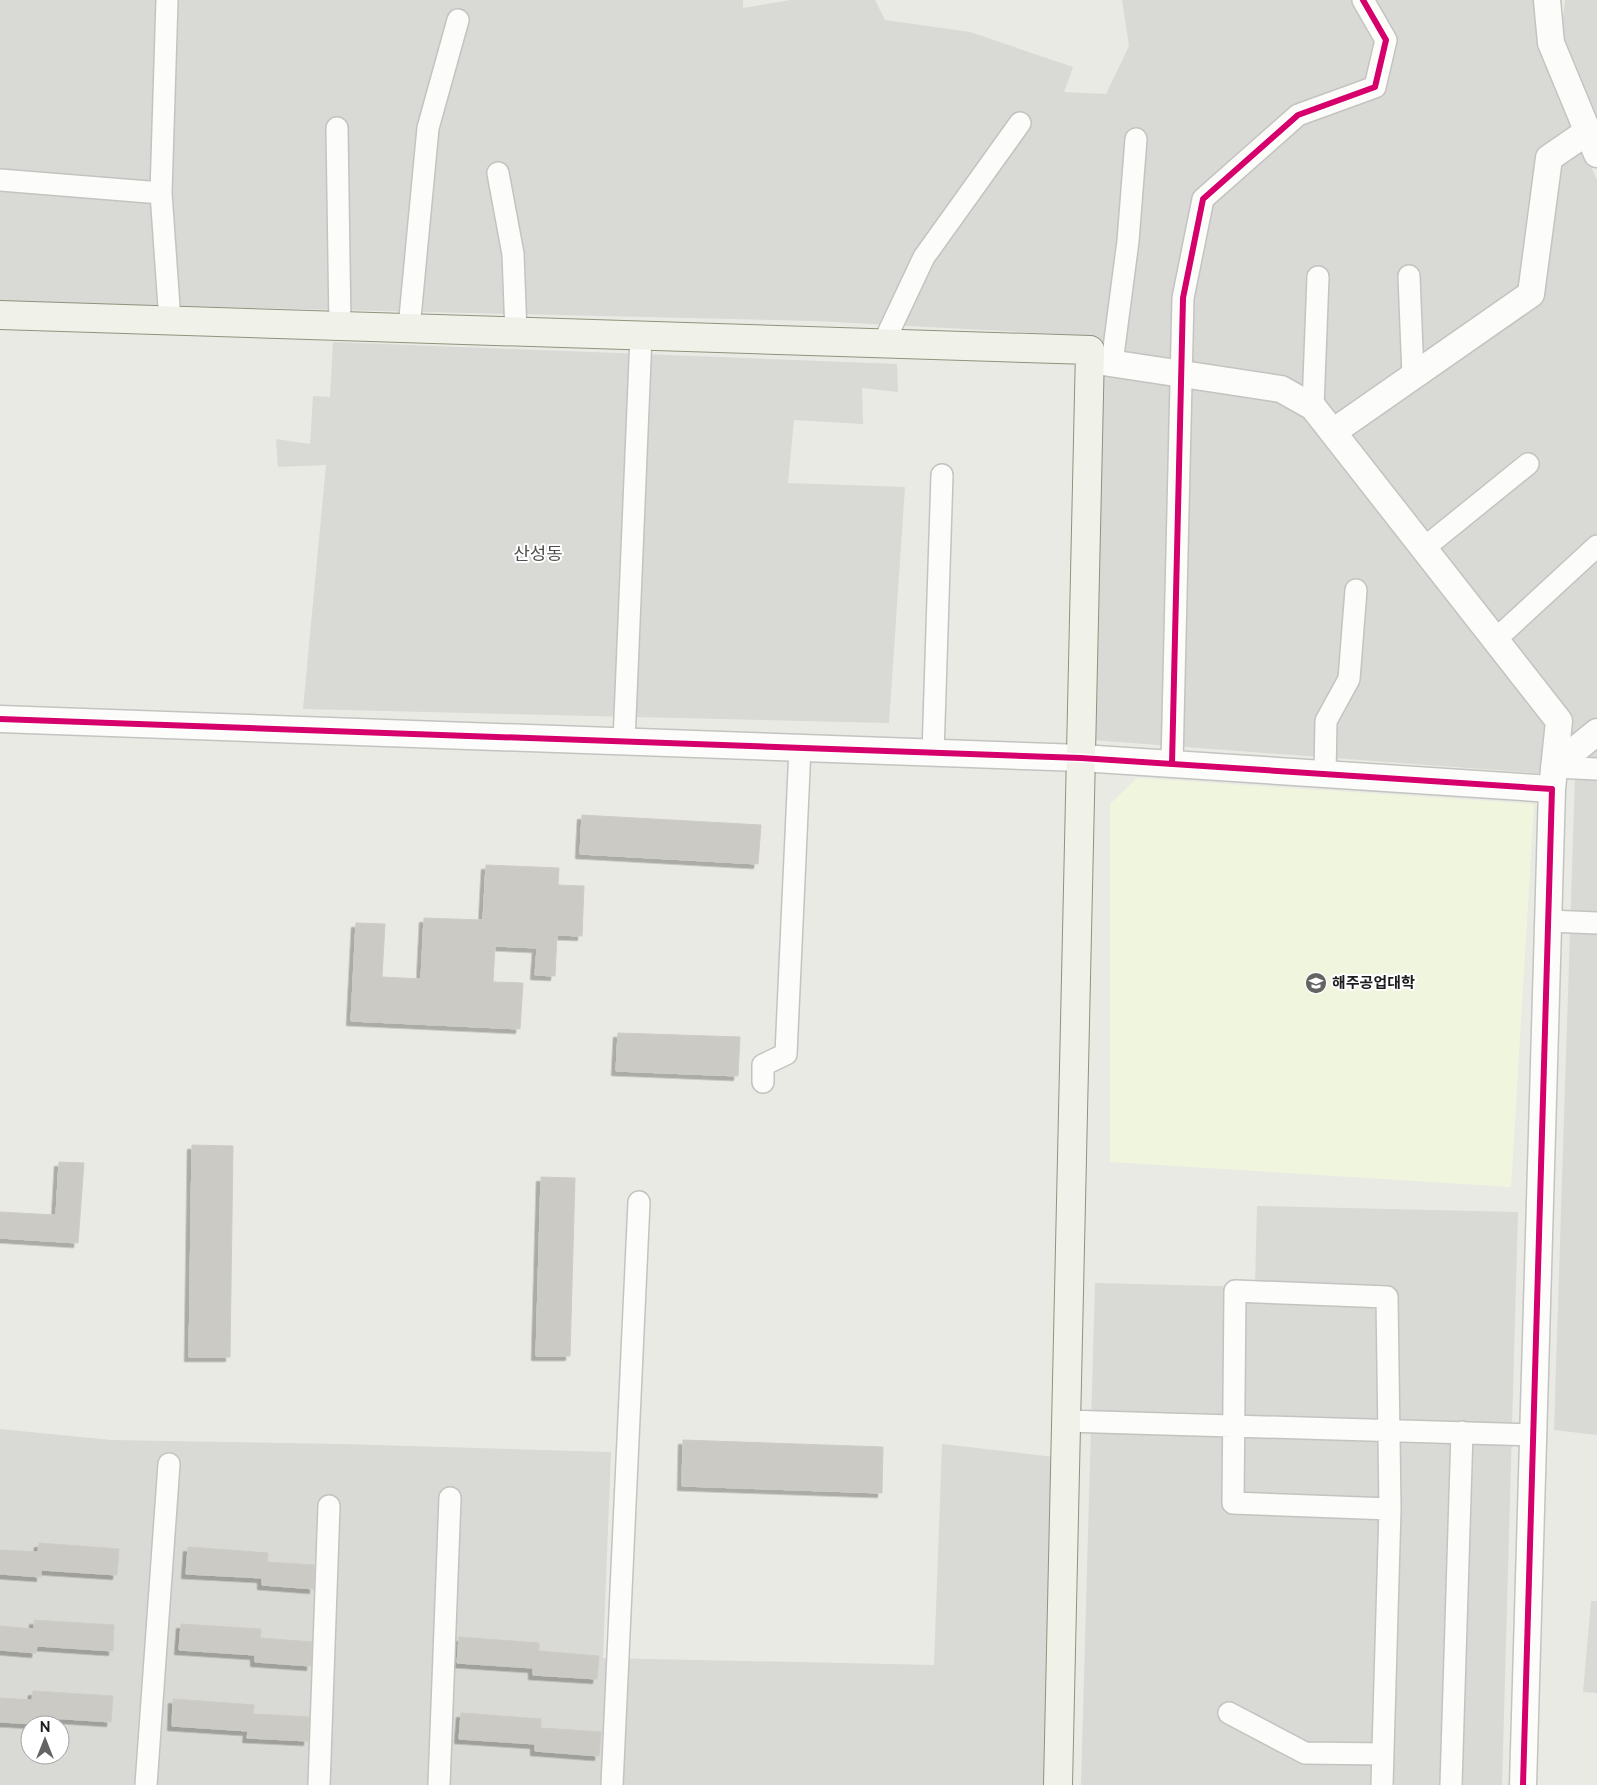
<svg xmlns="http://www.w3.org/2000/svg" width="1597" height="1785" viewBox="0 0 1597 1785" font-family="Raleway,'Noto Sans KR',sans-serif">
  <defs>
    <filter id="shadow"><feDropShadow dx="-4.5" dy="4.5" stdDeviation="0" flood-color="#0004"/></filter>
  </defs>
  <rect width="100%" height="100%" fill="#eaeae4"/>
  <path fill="#d9d9d5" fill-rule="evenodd" d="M0,0H743V8L791,0H875L885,20L970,32L1073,67L1064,92L1106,94L1129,46L1122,0H1533L1537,22L1582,147L1597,180V1435L1554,1430L1575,776L1092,740L1098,336L816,321L0,302Z
    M1565,0H1597V128L1560,43Z
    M333,342L897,364L898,392L862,388L863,424L794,420L788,483L905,487L889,723L303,709L326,465L278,467L276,439L310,444L313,396L330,397Z
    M1257,1206L1518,1212L1502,1785H1081L1095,1283L1255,1287Z
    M0,1429L111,1440L341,1444L611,1452L603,1658L934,1665L942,1444L1054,1457L1048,1785H0ZM30,1725H60V1755H30Z
    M1591,1601H1597V1693L1583,1692Z"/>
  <path fill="#f0f6dd" d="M1137,778L1534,804L1511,1187L1110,1162V804Z"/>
  <path fill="#cbcac5" stroke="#cdccc5" filter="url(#shadow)" d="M582,815L761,825L758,864L580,854Z
    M486,865L559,868L558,885L584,886L582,936L557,935L555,976L535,975L537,948L495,946L493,982L523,983L520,1029L351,1021L356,923L385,924L382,977L421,979L424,918L483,920Z
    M618,1033L740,1037L738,1076L616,1071Z
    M192,1145L233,1146L230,1357H189Z
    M59,1162L84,1163L78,1243L0,1238V1212L56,1215Z
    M541,1177L575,1178L570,1356H536Z
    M683,1440L883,1447L882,1493L682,1486Z
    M39,1543L119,1549L117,1575L41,1570V1577L0,1574V1550L38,1552Z
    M188,1547L268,1553L267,1562L314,1565V1589L262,1585V1578L186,1574Z
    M34,1620L114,1625L113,1651L37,1646L36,1653L0,1650V1626L34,1629Z
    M181,1624L261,1629L260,1638L312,1642L311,1666L255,1662V1655L179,1650Z
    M459,1637L539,1643V1651L599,1656L597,1679L533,1675V1668L457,1663Z
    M33,1691L113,1696L111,1722L35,1717V1724L0,1722V1698L32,1700Z
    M173,1699L254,1705L253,1714L309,1717L308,1741L247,1738L248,1731L172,1726Z
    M461,1713L541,1719V1728L601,1732L599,1756L535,1751V1744L459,1739Z"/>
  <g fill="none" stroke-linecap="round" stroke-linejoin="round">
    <g stroke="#c3c3c0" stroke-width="24">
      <path id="minor" d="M167,0L161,193L170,321
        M337,128L340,326
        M498,173L513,254L516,332
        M0,180L161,193
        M1409,276L1413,376
        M409,328L428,128L458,20
        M883,344L924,257L1020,123
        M1112,363L1128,241L1136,139
        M1313,407L1318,277
        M1424,548L1528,464
        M1495,640L1597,546
        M624,742L641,336
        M933,753L942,475
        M1172,764L1183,298L1203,199L1298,115L1375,87L1386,40L1363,0
        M1554,767L1597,769
        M1325,774L1326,721L1349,679L1356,590
        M1548,921L1597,923
        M763,1082V1065L786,1054L800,748
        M1066,1421L1533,1435
        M1229,1713L1305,1753L1383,1754
        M146,1785L169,1464
        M319,1785L329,1506
        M439,1785L450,1498
        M612,1785L639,1202
        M1382,1785L1390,1509L1233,1503L1235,1291L1387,1297L1390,1509
        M1451,1785L1462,1432"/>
    </g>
    <g stroke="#c3c3c0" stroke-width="29">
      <path id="tertiary" d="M1547,0L1551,43L1597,154
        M1090,360L1281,389L1313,407L1559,721L1552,789
        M1333,432L1531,294L1549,158L1587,132
        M0,719L1081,758L1552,789L1523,1785
        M1554,767L1597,732"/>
    </g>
    <g stroke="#8c947d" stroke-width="30">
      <path id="secondary" d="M0,315L1090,350L1058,1785"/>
    </g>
    <use href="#minor" stroke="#fcfcfb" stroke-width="21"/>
    <use href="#tertiary" stroke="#fcfcfb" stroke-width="26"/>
    <use href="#secondary" stroke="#f0f2e9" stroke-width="28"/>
    <g stroke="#fff" stroke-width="9">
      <path id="cycleway" d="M0,719L1081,758L1552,789L1523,1785
        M1172,764L1183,298L1203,199L1298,115L1375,87L1386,40L1363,0"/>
    </g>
    <use href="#cycleway" stroke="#d6006c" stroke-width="6"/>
  </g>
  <defs>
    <g id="university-disc" transform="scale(1.125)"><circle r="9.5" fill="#646462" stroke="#fff"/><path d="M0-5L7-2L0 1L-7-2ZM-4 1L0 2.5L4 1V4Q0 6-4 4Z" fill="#fff"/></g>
  </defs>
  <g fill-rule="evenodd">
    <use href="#university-disc" x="1316" y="983"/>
  </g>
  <g text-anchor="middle" stroke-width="4" stroke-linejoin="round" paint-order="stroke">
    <g font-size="15" font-weight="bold" fill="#1c1c1c" stroke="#fff" text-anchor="start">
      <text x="1332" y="988">해주공업대학</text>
    </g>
    <g font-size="18" fill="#4f4f4f" stroke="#fff">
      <text x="538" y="560">산성동</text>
    </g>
  </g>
  <g transform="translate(45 1740)"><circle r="24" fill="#ffffff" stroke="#a4a4a4"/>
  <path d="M0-4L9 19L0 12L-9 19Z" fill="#646462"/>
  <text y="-8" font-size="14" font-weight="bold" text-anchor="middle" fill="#1c1c1c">N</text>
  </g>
</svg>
